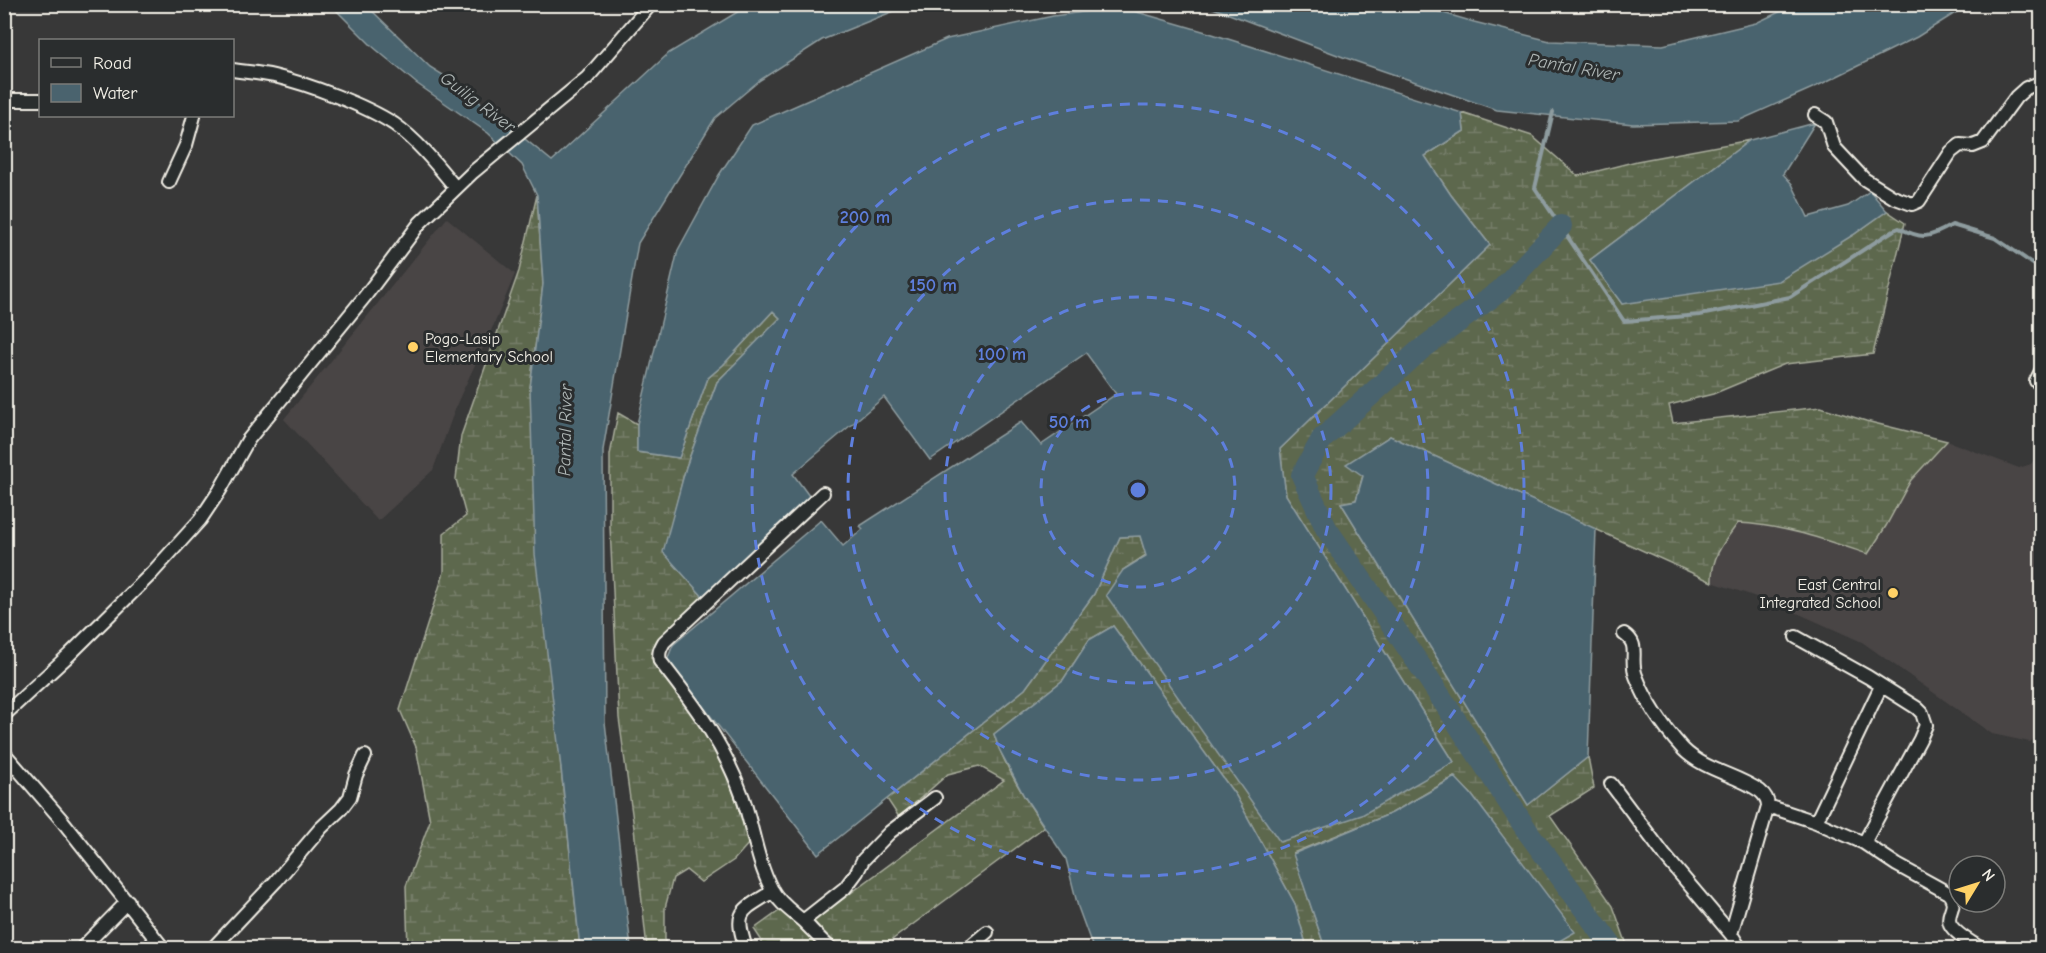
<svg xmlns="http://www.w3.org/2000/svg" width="2046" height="953" viewBox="0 0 2046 953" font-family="'Comic Neue',sans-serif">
  <defs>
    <pattern id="wetland-marsh" width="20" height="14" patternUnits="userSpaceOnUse" patternTransform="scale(1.5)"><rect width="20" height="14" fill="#5d674e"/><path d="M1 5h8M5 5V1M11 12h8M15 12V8" fill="none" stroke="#757d68"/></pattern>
  </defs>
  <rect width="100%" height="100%" fill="#383838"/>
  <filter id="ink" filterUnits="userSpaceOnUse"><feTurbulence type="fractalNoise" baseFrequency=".0167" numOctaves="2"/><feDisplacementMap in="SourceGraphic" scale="12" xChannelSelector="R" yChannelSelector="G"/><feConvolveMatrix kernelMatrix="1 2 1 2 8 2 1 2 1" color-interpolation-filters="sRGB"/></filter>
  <g filter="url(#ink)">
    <path fill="#494545" d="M447,218L515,274L495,322L458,401L433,470L378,521L284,419Z
      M1947,441L2019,468L2031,464L2041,452V732L2030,742L1992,734L1862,642L1777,604L1712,582V567L1724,542L1738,523L1764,524L1806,534L1868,554L1886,526L1911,480Z"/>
    <path fill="url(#wetland-marsh)" stroke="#a8ac9b" stroke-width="1.5" d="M1462,113L1532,136L1578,176L1637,161L1750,140L1590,260L1622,304L1853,235L1887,211L1905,223L1873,354L1785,364L1713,394L1669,405L1673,423L1821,407L1866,421L1947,441L1911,480L1886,526L1868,554C1825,540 1783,525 1738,523C1724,542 1711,557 1712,582L1390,436L1347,464L1363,475L1356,500L1341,503L1528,805L1588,757L1594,788L1550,816L1613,906L1626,942L1631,948H1547L1574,932L1471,794L1454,777L1392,813L1293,853L1325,948H1307L1295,904L1236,796L1113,626L1089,640L1063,680L994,734C1005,768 1025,798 1044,827L881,948H836L813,921L1004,780L979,766L948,774L899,817L887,799L1025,689L1094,594L1120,537L1140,536L1146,555L1123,570L1454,762L1286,495L1280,449L1490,245L1451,195L1425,156L1464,131Z
      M537,195L543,284L530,388L561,768L580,948H408L406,886L430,821L416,747L400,710L444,572V533L466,516L456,479L461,436L519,271Z
      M773,311L781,319L717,382L686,467L664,552L705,599L654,646L651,657C668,683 689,706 705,732C727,766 738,805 749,843L734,860L701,882L686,870L673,878L665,908V948H647L634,828L619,718L610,527V455L618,413L637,424V452L679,458L708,378L723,365Z
      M782,909L820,948H757L762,941L754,929Z"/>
    <path fill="#4a636e" stroke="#8e9c9f" stroke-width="1.5" d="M331,5H366L430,67L456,83L552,161L669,53L749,5H909L822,40L760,80L715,118L638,243L603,450L605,722L631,948H580L561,768L535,554L530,388L543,284L537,195L522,165L488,133L416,83L372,46Z
      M1205,5H1416L1474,22L1550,41L1663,45L1756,23L1794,5H1968L1917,37L1817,86L1738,121L1633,124L1497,110L1343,57Z
      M1120,7L1206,32L1462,113L1464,131L1425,156L1451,195L1490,245L1280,449L1286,495L1454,762L1362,815L1280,842L1106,595L1123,570L1146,556L1140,536L1120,537L1094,594L1025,689L818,854L667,660L673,645L821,520L843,546L863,529L860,526L1021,422L1041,445L1116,394L1086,353L930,460L884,397L793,474L812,500L705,599L663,552L686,467L717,382L780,318L773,311L723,365L708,378L679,458L637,452V424L678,250L719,175L752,125L947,39L1053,16Z
      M1815,123L1783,174L1792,184L1808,217L1848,206L1870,191L1887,211L1853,235L1779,281L1622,304L1590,260L1750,140Z
      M1390,436L1596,529L1588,757L1528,805L1341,503L1356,500L1363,476L1346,464Z
      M1113,626L1236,796L1295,904L1307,948H1093L1078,907L1066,859L1024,796L999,749L994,734L1063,680L1089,640Z
      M1455,777L1471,794L1575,932L1547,948H1325L1293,854L1392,813Z"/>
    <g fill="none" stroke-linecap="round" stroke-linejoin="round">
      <path stroke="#8e9c9f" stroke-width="4" d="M1553,112L1535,188L1624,321L1700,315L1790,297L1894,230L1899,228C1923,240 1929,238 1952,225L1995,238L2042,270"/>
      <path stroke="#4a636e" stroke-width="22" d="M1561,226L1501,290L1419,351L1322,439L1302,475L1326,528L1427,676L1528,832L1613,948"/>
      <g stroke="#f4f1e8" stroke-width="16">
        <path id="minor" d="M232,70C246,72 260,73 274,76C308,84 365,105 394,124C417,140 437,165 455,187
          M4,100H40
          M1815,115L1826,122L1834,147L1864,179L1893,197L1912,204L1919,201L1951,152L1960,145L1973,146L1983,142L2016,97L2026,88L2042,82
          M169,182L186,145L194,116
          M2036,381L2042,369
          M823,493L664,642C660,649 658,653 660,661C696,707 723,742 743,798C753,828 757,862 772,890C780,904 793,912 804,922C813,931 821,940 830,948
          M1624,634C1641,645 1629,658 1636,676C1646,702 1664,728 1683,749C1705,771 1736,774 1760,791C1765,795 1768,800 1768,806L1731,934
          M1796,637L1868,677L1917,708L1922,713L1926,725L1920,739L1864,843
          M4,715L70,654L152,573L200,520L220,490L248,440L366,295L420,223L473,172L587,78L651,4
          M4,753L61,819L163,948
          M1611,784L1665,856L1731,934L1740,948
          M1768,806L1816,822L1864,843L1897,865L1948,893C1960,906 1945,912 1950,924C1955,934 1971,942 1980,948
          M1816,822L1881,686
          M803,921L845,888L857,872L863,860L890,832L935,798
          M82,948L128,901
          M213,948L276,881L321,828L341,809L350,797L356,775L365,756
          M746,948C733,910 742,911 773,891
          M968,948L987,932"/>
      </g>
      <use href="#minor" stroke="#2a2d2e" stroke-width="12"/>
    </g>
  </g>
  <g fill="none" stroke="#5e7fdd" stroke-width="3" stroke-dasharray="10 8">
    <circle cx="1138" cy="490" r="97"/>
    <circle cx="1138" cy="490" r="193"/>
    <circle cx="1138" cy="490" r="290"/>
    <circle cx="1138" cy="490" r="386"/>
  </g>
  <g fill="#ffd166" stroke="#2a2d2e" stroke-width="2">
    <circle cx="413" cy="347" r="6"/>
    <circle cx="1893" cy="593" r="6"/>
  </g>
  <g text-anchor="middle" stroke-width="6" stroke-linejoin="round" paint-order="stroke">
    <g font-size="16" fill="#f4f1e8" stroke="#2a2d2e" text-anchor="start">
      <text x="425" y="344">Pogo-Lasip<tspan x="425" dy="18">Elementary School</tspan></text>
      <text x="1881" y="590" text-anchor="end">East Central<tspan x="1881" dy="18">Integrated School</tspan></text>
    </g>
    <g font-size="18" font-style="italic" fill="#b0b8b7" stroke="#2a2d2e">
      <text transform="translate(1574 67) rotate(10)" y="6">Pantal River</text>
      <text transform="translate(478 102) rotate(37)" y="6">Guilig River</text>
      <text transform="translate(565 430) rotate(-89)" y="6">Pantal River</text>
    </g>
  </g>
  <circle cx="1138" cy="490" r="9" fill="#5e7fdd" stroke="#2a2d2e" stroke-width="3"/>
  <g font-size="18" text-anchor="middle" font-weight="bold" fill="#5e7fdd" stroke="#2a2d2e" stroke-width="6" stroke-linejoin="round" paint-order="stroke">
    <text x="865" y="223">200 m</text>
    <text x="933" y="291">150 m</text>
    <text x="1002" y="360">100 m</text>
    <text x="1069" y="428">50 m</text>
  </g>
  <rect width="2046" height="953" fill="none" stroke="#2a2d2e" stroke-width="24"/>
  <rect x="12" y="12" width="2022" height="929" fill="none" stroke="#f4f1e8" stroke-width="2" filter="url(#ink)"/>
  <rect x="39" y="39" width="195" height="78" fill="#2a2d2e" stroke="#7b7b78" stroke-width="1.5"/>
  <rect x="51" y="58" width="30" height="9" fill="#2a2d2e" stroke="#7b7b78" stroke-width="1.5"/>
  <text x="93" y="69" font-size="18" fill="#f4f1e8">Road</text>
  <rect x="51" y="84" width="30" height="18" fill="#4a636e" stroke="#7b7b78" stroke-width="1.5"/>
  <text x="93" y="99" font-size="18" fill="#f4f1e8">Water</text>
  <g transform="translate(1977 884) rotate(52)"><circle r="28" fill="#2a2d2e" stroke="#7b7b78" stroke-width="1.5"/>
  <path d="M0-4.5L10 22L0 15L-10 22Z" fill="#ffd166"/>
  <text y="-9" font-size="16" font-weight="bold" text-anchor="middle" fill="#f4f1e8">N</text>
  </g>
</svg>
